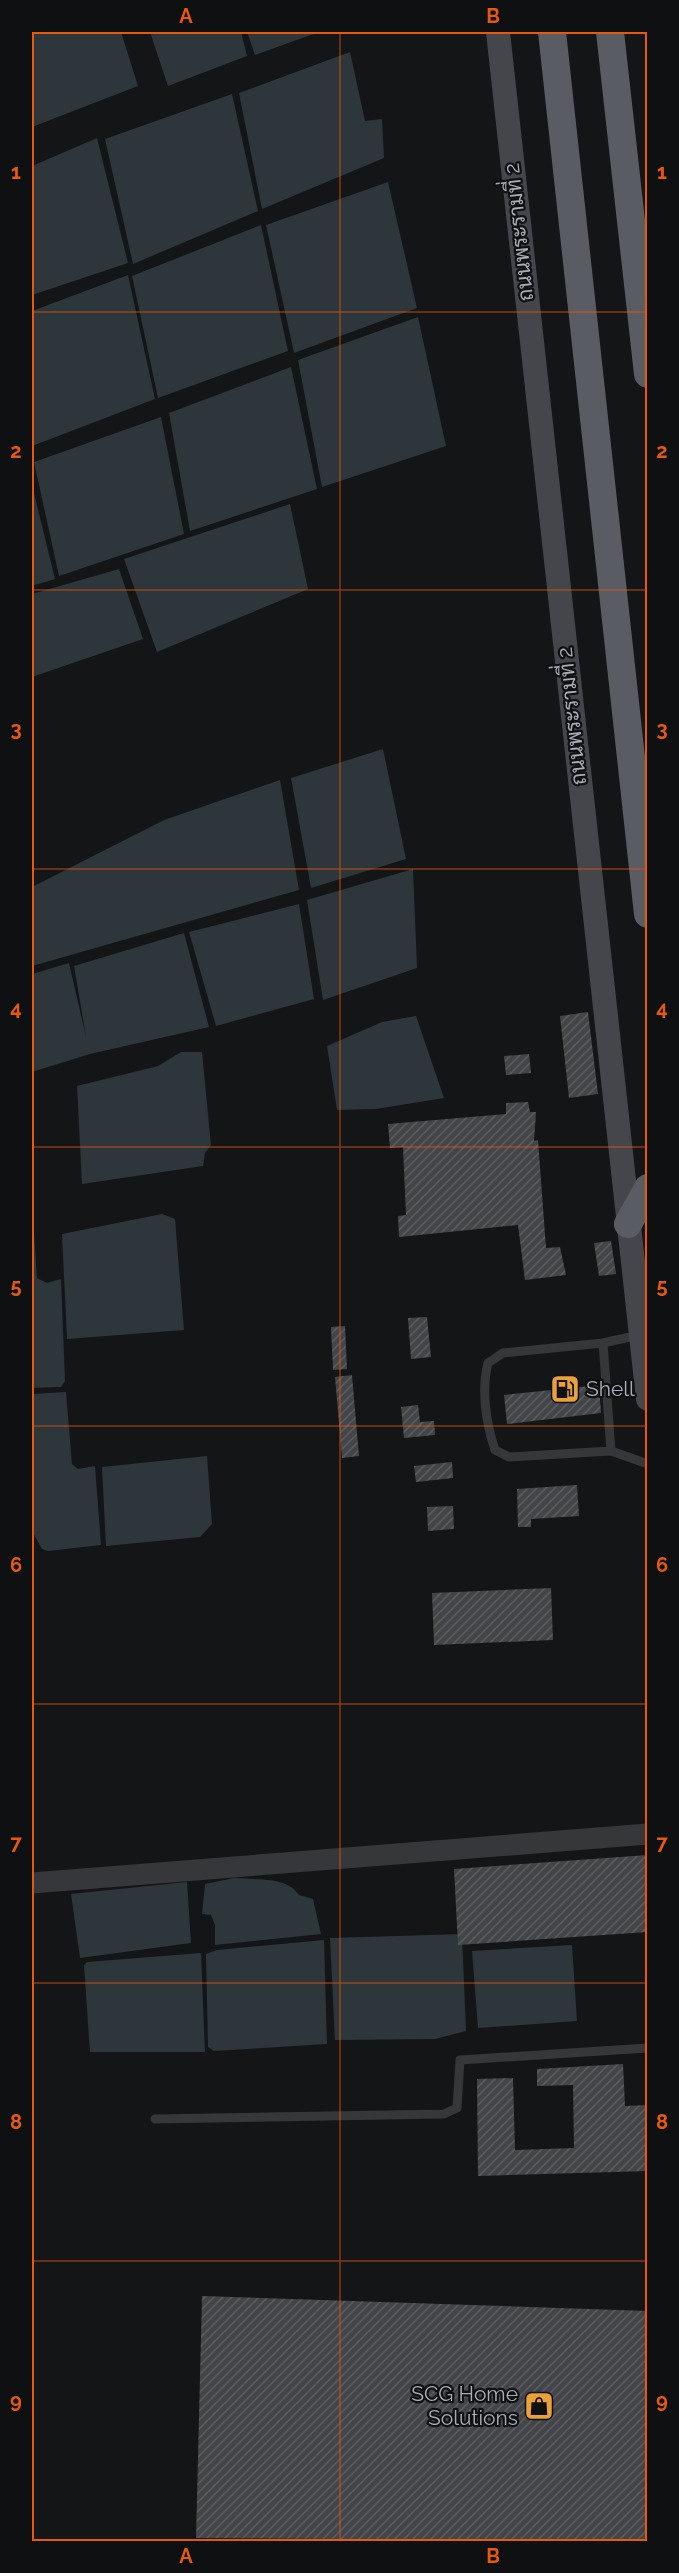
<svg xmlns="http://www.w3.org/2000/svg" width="679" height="2573" viewBox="0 0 679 2573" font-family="Raleway,Sarabun,sans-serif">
  <defs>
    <pattern id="building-hatch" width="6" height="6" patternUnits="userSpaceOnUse" patternTransform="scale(1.5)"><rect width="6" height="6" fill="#434549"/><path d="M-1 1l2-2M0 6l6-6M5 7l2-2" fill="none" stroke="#5b5d61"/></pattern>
  </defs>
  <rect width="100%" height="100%" fill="#141516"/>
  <path fill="#2d363b" d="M32,32H121L138,86L32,127Z
    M150,32H241L247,56L168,86Z
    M247,32H319L255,55Z
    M350,52L365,121L382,119L384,158L262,209L239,93Z
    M232,94L258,211L133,264L105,139Z
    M97,138L128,263L32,295V166Z
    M388,182L417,308L294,353L266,225Z
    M261,225L288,351L158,398L132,276Z
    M128,275L155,399L32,446V311Z
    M418,317L446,446L322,487L298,360Z
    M291,367L317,489L190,531L169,413Z
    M161,417L184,534L59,576L34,462Z
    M32,485L55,579L32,586Z
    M290,504L308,589L157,652L124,559Z
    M119,569L143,639L32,677V594Z
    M383,749L406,859L311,888L291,778Z
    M280,780L299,890L32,966V887L164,820Z
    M413,869L417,968L323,1000L307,900Z
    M299,904L314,999L216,1026L189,932Z
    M184,933L209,1027L90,1054L32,1072V974L69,963L86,1037L74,966Z
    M416,1016L444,1098L376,1109L337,1110L327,1046L382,1022Z
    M181,1052H202L211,1145L205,1153L203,1166L82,1184L77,1086L158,1066Z
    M162,1214L175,1219L184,1330L67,1339L62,1234Z
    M32,1233H34L37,1278L47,1283L61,1279L65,1381L61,1387L32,1388Z
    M66,1392L72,1464L78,1469L95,1466L101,1545L48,1551L42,1549L32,1531V1394Z
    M207,1456L212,1524L200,1537L106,1546L102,1467Z
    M234,1878C255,1880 287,1876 299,1895L313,1899L321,1934L215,1945V1925L211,1915L202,1914L205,1884Z
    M187,1882L191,1943L80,1958L71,1894Z
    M462,1934L466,2031L435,2039L335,2040L330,1938Z
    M324,1940L327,2044L214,2051L208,2047L206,1954L217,1950Z
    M572,1945L577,2021L478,2028L472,1951Z
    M201,1953L205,2052H90L84,1965L87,1962Z"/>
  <path fill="url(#building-hatch)" d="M588,1012L598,1094L569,1098L560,1016Z
    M529,1054L531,1073L506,1075L504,1056Z
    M528,1102L530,1112H536L534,1141L538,1140L546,1248L560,1247L566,1275L525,1280L518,1225L399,1237L398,1216L406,1215L403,1147L390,1148L388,1124L506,1114V1103Z
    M611,1241L616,1274L599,1276L594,1243Z
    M427,1317L431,1357L411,1359L408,1318Z
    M345,1326L347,1369L333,1370L331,1327Z
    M352,1375L359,1456L342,1458L335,1377Z
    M599,1385L601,1413L507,1424L504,1395Z
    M418,1405L420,1422L434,1421L435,1435L404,1438L401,1407Z
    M452,1462L453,1478L416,1482L414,1466Z
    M577,1485L579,1516L531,1519V1527H518L517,1489Z
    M453,1506L454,1529L428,1531L427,1507Z
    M551,1588L553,1640L434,1645L432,1593Z
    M648,1855V1932L458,1945L454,1869Z
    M623,2064L625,2106L648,2105V2171L478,2176L477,2079L513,2078L515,2150L574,2148L573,2085L537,2086V2069Z
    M202,2296L648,2311V2541L196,2538Z"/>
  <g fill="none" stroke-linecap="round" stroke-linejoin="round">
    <path stroke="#36373b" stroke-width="9" d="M639,1335L603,1343L503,1353L488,1363C481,1390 486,1423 495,1450L509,1457L611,1451L648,1464
      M603,1343L611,1451
      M155,2119L444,2114L457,2108L460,2060L648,2048"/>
    <path stroke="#36373b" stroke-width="21" d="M32,1883L648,1834"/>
    <path stroke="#44464b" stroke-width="24" d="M498,32L648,1399"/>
    <path stroke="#5a5c63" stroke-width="28" d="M552,32L648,914
      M610,32L648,374
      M628,1224L648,1188"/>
  </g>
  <path fill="none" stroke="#e8590c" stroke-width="1.5" stroke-opacity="0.55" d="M340,32V2542M32,312H648M32,590H648M32,869H648M32,1147H648M32,1426H648M32,1704H648M32,1983H648M32,2261H648"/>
  <defs>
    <g id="fuel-square" transform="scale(1.5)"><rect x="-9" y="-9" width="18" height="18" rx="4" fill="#eaa138" stroke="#0f1011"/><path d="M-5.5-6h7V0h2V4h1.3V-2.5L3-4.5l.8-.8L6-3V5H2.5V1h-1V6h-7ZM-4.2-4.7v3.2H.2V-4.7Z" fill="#111"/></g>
    <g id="shop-square" transform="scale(1.5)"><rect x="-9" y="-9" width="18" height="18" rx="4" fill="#eaa138" stroke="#0f1011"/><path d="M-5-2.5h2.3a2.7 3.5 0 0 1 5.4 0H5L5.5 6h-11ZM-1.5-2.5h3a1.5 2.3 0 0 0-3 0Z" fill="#111"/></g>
  </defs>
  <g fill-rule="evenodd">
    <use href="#fuel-square" x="565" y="1389"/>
    <use href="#shop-square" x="539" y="2406"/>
  </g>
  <g text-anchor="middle" stroke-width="4.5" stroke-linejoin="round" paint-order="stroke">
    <g font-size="21" fill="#a7acb6" stroke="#0f1011">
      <text transform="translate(519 232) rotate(-96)" y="7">ถนนพระรามที่ 2</text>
      <text transform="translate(572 716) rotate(-96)" y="7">ถนนพระรามที่ 2</text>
    </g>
    <g font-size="21" fill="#a7acb6" stroke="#0f1011" text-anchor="start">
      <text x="586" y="1396">Shell</text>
      <text x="518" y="2401" text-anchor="end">SCG Home<tspan x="518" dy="24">Solutions</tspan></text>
    </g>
  </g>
  <rect width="679" height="2573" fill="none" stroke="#0f1011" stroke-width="66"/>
  <rect x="33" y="33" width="613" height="2507" fill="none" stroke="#e8590c" stroke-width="2"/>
  <g font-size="20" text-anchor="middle" font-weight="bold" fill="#e8590c">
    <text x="186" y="23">A</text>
    <text x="493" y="23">B</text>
    <text x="16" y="179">1</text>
    <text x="662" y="179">1</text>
    <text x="16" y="458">2</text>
    <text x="662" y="458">2</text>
    <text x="16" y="736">3</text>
    <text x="662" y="736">3</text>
    <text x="16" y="1015">4</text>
    <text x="662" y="1015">4</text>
    <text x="16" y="1293">5</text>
    <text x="662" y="1293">5</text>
    <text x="16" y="1572">6</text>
    <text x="662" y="1572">6</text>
    <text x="16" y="1850">7</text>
    <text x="662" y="1850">7</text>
    <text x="16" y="2129">8</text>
    <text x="662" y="2129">8</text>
    <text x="16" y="2408">9</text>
    <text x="662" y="2408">9</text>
    <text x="186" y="2563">A</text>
    <text x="493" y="2563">B</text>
  </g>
</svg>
